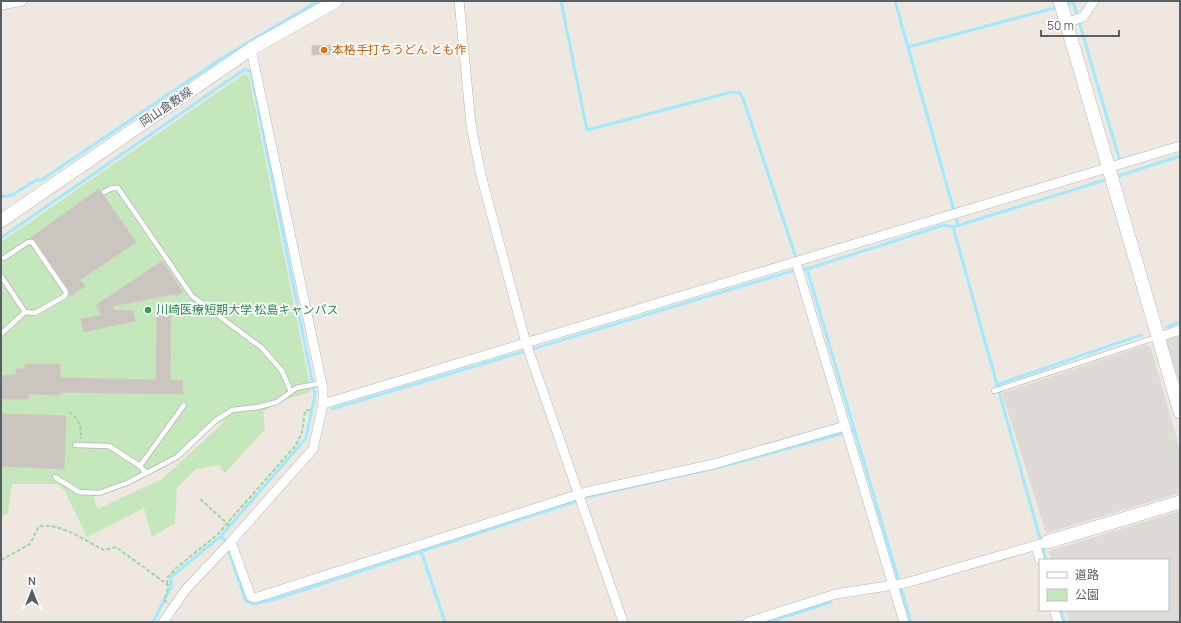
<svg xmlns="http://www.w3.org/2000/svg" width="1181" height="623" viewBox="0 0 1181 623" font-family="Manrope,'Noto Sans JP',sans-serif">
  <rect width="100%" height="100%" fill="#eee8e0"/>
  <path fill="#dedad5" d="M1180,333V386L1167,342L1168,337Z
    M1146,345L1151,348L1180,450V493L1046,533L1002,393Z
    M1180,511V622H1070L1066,610H1168V560H1051L1049,551Z"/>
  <path fill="#c4e7bb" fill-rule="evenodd" d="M244,74L249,76L311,392L287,399L263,411L265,429L225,473L219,465L196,469L177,488L175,523L152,537L144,508L87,537L65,491L57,484H12L8,514L1,515V242ZM225,421L162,479L98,509L93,497C127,488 155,473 184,452C196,443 211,424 225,421Z"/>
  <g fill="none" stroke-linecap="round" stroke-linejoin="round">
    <path stroke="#9feaff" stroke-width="3" d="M561,1L587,130L732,92L740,93L744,101L795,255
      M895,1L958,225
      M1073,1L1119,158
      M1065,5L1073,2
      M908,47L1058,7
      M1115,177L1180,156
      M1,197L12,195L38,179L40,181L222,58L318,1
      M1,238L245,69L251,72L315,395L306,438L221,536L171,577V587L153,622
      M807,269L911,622
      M1167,327L1180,322
      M996,385L1141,335
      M332,409L792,271L807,269L944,225L953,227
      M221,536L225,541L246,601L254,604L272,600L574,502L586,497L724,466L855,430
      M421,551L445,622
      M1046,560L953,227L1108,179
      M1061,610L1064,622
      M769,622L831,602"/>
  </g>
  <path fill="#cbc5c0" stroke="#d3c8bf" d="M335,45V54L312,55V46Z
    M99,189L101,194L104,196L136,242L80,280L85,286L71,296L69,290L35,240L30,238Z
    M162,261L183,292L176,296L175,294L113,306V310L133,311L135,321L83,332L81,319L102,315L96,305Z
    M157,311H171L170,380H182L183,394L60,392V395L29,394V399H1V376L16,375V369H25V364H60V378L156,380Z
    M1,414L66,416L64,469L1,466Z"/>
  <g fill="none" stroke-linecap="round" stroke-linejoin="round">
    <g stroke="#b2b6b9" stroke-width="6">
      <path id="lane" d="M104,192L112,188H118L192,296L262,348L282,371L291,392
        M4,258L28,242H32L66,292L65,296L35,313L25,312
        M1,276L25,312L1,334
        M994,391L1157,337
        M75,445L109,446L140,466L146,473
        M140,466L184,405
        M55,477L79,492L99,493L127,483L177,457L215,421L232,410L258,407L277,402L296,388L321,383"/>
    </g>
    <g stroke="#b2b6b9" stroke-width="10">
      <path id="street" d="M459,1L471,125L481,175L526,343L623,622
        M1,5L22,1
        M1066,23L1083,17L1094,1
        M796,262L904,622
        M1159,337L1180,330
        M323,404L1180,146
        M231,542L251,597L255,598L586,492L714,464L845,426
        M1036,546L1040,560
        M1054,610L1058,622
        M163,622L187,588L228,545L313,449L323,404V389L251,49
        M748,622L836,594L906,583L1047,542"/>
    </g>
    <g stroke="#b2b8bd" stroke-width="14">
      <path id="secondary" d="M1060,1L1180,412
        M1,221L251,49L336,1
        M1047,542L1180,502"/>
    </g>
    <path stroke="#9ddaa0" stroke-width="2" stroke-dasharray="4 2" stroke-linecap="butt" d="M69,412C80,419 81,426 81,439
      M200,499L231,527
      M1,560L30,544L39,526C61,523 86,541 104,550L116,547L168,585V589L164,600L167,602
      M167,584L168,577L176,568L217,535L296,445L302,432L305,411L312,409"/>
    <use href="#lane" stroke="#fff" stroke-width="4.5"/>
    <use href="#street" stroke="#fff" stroke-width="9"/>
    <use href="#secondary" stroke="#fff" stroke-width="13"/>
  </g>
  <circle fill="#e8710a" stroke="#fff" stroke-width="1.5" cx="324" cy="50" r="4"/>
  <circle fill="#2e9e5b" stroke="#fff" stroke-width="1.5" cx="148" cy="310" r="4"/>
  <g text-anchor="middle" stroke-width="3.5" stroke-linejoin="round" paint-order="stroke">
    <g font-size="12" fill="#c56008" stroke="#fff" text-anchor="start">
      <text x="332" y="54">本格手打ちうどん とも作</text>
    </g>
    <g font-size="12" fill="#596063" stroke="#fff">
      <text transform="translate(166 107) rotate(-34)" y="4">岡山倉敷線</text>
    </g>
    <g font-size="12" fill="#27864d" stroke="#fff" text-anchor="start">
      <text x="156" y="314">川崎医療短期大学 松島キャンパス</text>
    </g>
  </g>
  <rect width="1181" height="623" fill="none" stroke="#596063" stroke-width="4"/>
  <rect x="1039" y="559" width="130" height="52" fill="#ffffff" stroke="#bdbfc1"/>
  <rect x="1047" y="572" width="20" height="6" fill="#ffffff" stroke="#bdbfc1"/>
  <text x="1075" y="579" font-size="12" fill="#596063">道路</text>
  <rect x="1047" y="589" width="20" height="12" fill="#c4e7bb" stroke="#bdbfc1"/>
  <text x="1075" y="599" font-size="12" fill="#596063">公園</text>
  <g transform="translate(32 591)" stroke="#ffffff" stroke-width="3" paint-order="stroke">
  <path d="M0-3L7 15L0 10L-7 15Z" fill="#596063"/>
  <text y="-6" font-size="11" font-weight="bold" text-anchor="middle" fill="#596063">N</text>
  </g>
  <path d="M1041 30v6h78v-6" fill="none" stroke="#596063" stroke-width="2"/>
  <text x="1047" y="30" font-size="12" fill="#596063" stroke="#ffffff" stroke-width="3" paint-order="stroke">50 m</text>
</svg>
